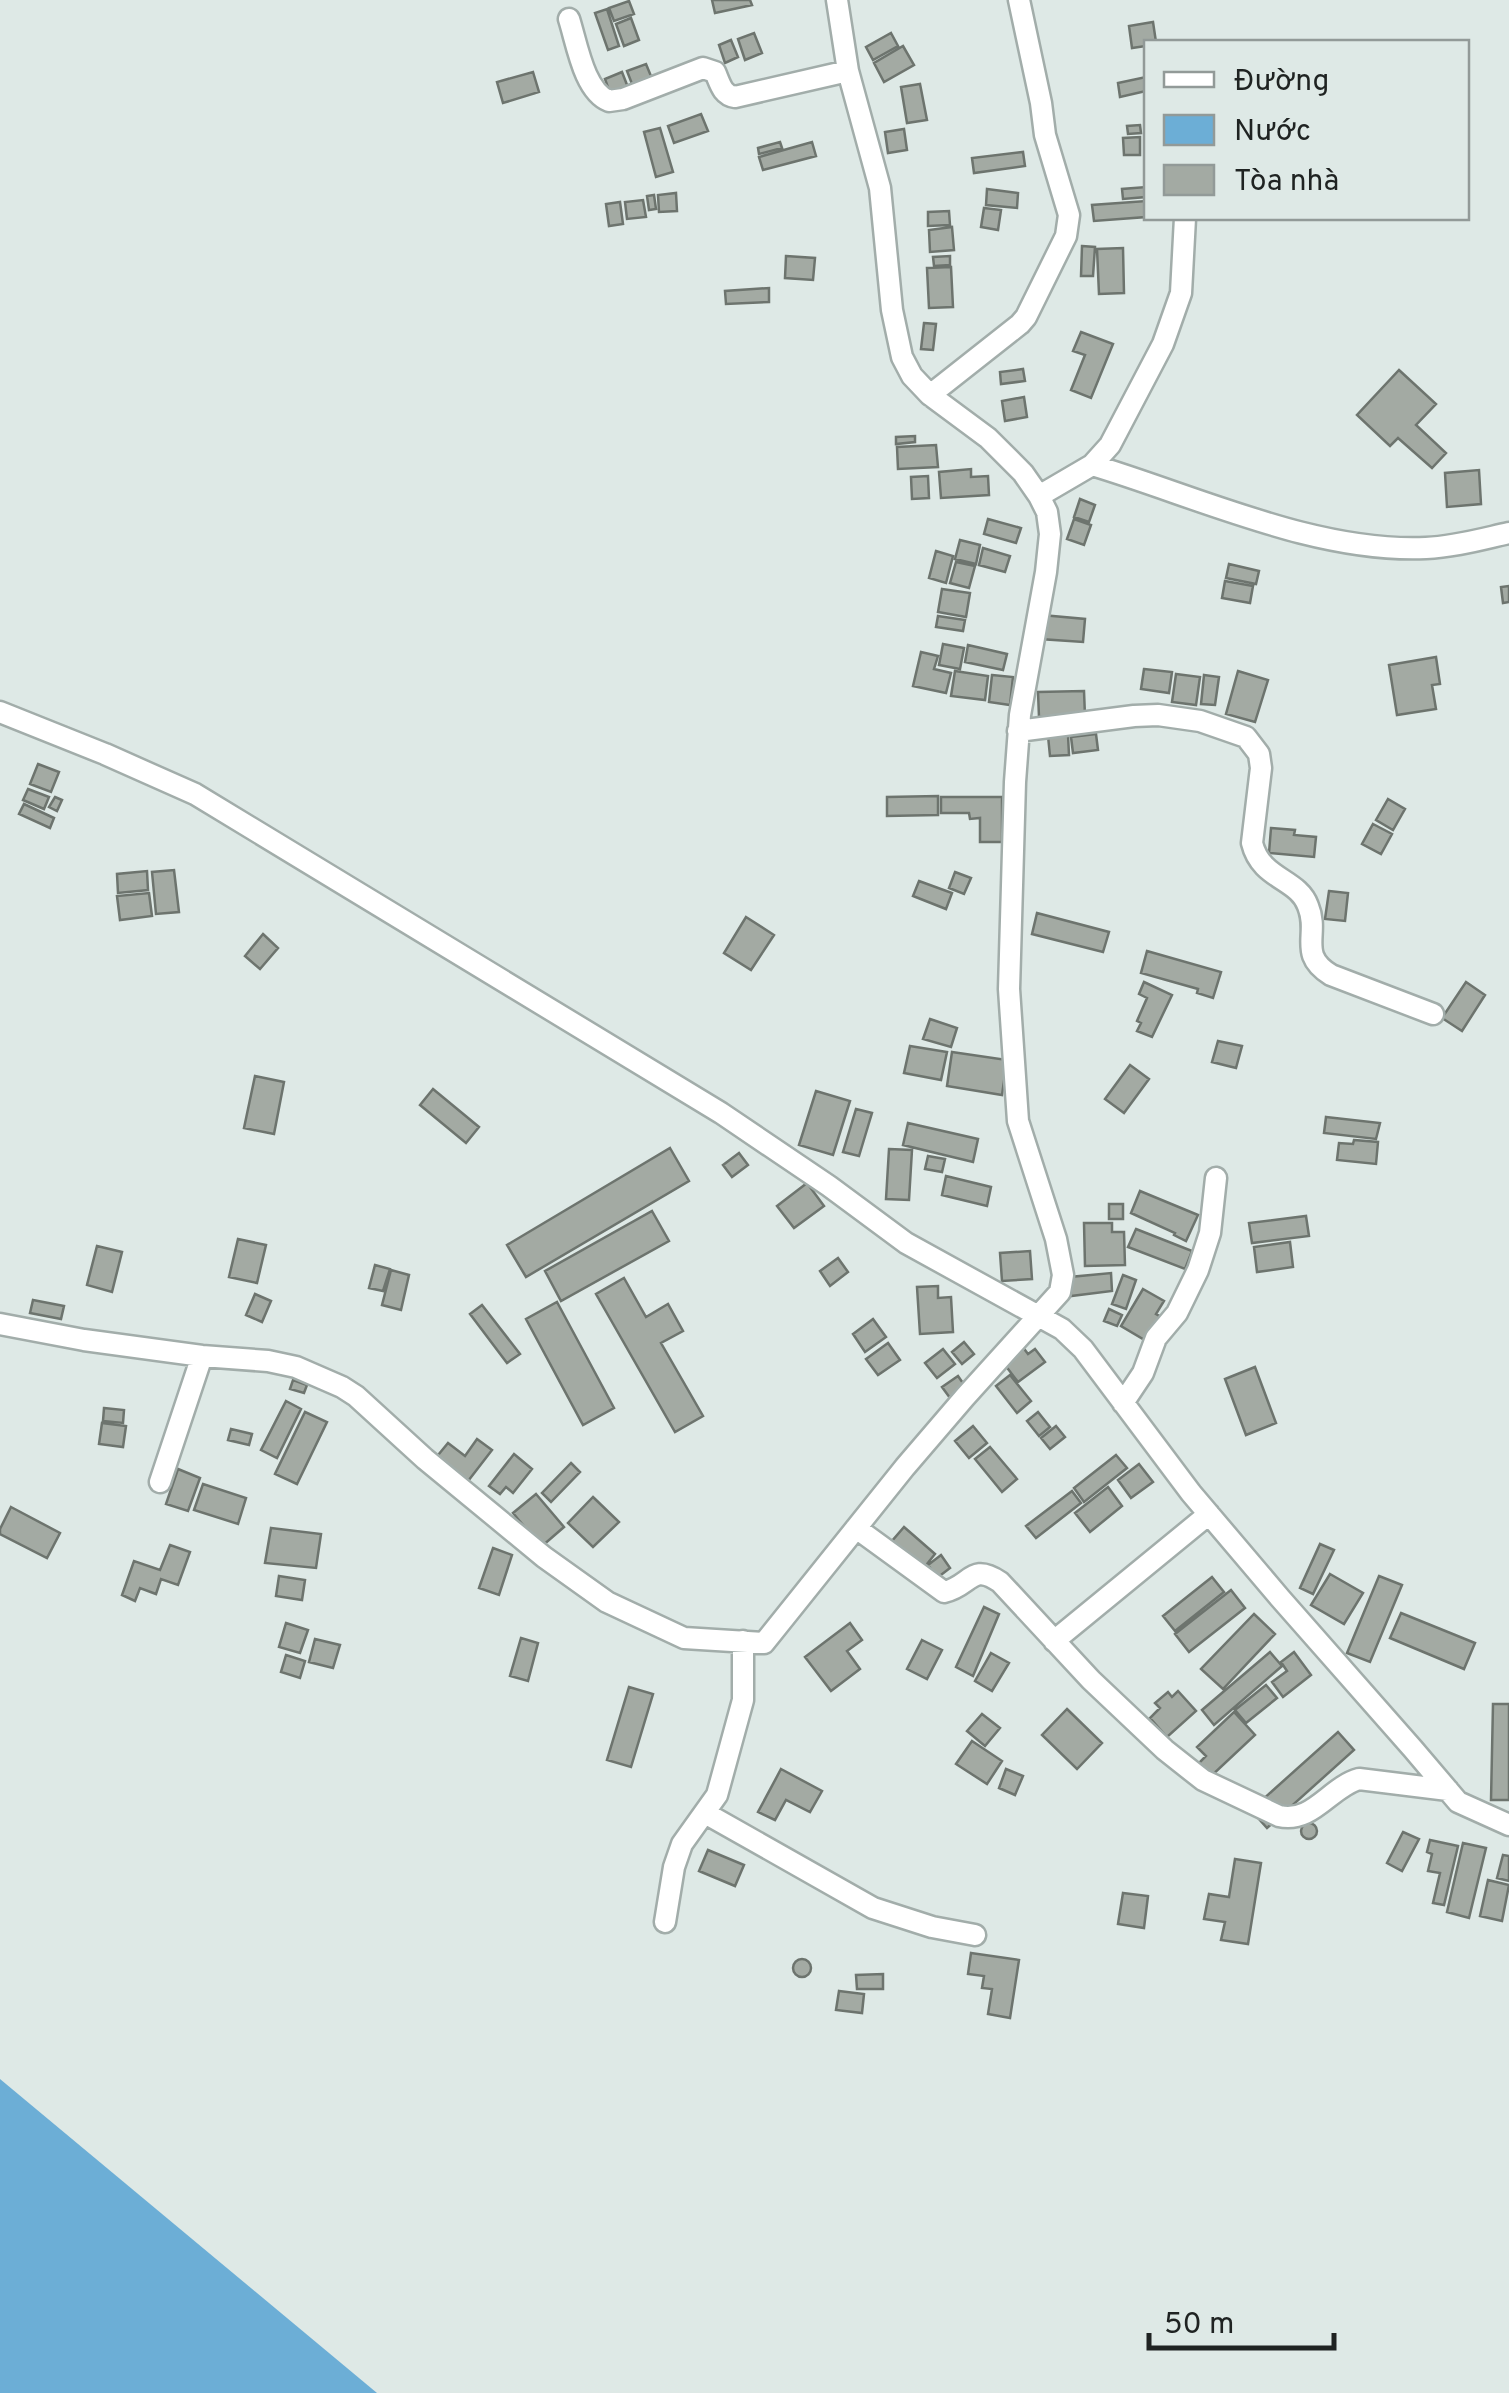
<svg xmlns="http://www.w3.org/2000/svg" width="1509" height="2393" viewBox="0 0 1509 2393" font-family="Overpass,sans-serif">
  <rect width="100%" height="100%" fill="#dee9e6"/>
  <path fill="#6caed6" d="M0,2079L377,2393H0Z"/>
  <path fill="#a3aaa3" stroke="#6d746e" stroke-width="2.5" d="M712,0H750L752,5L715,13Z
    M629,1L634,14L614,21L609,8Z
    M607,9L619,46L608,50L595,13Z
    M631,18L639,40L624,46L616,24Z
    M1153,22L1156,42H1146V46L1132,48L1129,26Z
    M754,33L762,53L745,60L738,39Z
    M891,33L898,46L873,60L866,47Z
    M731,40L738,57L725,63L719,45Z
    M903,46L914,65L884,82L874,63Z
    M646,64L653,81L634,89L627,71Z
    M533,72L539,92L503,103L497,82Z
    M622,72L629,90L611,96L605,79Z
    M1146,77V91L1120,97L1118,83Z
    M920,84L927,120L907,123L901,87Z
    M701,114L708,131L674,143L668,126Z
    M1140,125L1141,133L1128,134L1127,126Z
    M660,128L673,172L656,177L644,132Z
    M904,129L907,150L888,153L885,132Z
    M1140,137V155H1124L1123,138Z
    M780,142L782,148L759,154L758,148Z
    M812,142L816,156L763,170L759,157Z
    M1023,152L1025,166L974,173L972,158Z
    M1146,187V197L1123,199L1122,189Z
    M987,189L1018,193L1017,208L986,205Z
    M676,193L677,211L659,212L658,195Z
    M654,195L656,209L649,210L647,196Z
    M643,200L646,217L627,219L625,202Z
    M1146,201V217L1094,221L1092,205Z
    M620,202L623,224L609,226L606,204Z
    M984,208L1001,210L998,230L981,227Z
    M949,211L950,225L928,226V212Z
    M952,227L954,250L930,252L929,230Z
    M1082,246L1095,247L1093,276H1081Z
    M1123,248L1124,293L1099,294L1097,249Z
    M786,256L815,258L813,280L785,278Z
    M950,256V265L934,266L933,257Z
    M951,267L953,307L929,308L927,268Z
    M769,288V302L726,304L725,291Z
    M924,323L936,324L933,350L921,349Z
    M1081,332L1113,344L1091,398L1071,390L1085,355L1073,351Z
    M1023,369L1025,381L1001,384L1000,372Z
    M1399,370L1436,404L1416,425L1446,453L1432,468L1398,438L1390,446L1357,415Z
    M1024,397L1027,417L1005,421L1002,401Z
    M915,436V442L896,444V437Z
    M936,445L938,467L898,469L897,447Z
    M971,469V477L988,476L989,495L941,498L939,472Z
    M1479,470L1481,504L1447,507L1445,473Z
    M928,476L929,498L912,499L911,477Z
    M1080,499L1095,505L1089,522L1074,517Z
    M988,519L1021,528L1016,543L984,534Z
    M1074,519L1091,525L1084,545L1067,539Z
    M960,540L980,545L976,564L955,559Z
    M983,548L1010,556L1005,572L979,565Z
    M936,551L953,556L946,583L929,578Z
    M956,562L975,566L969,588L950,583Z
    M1229,564L1259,571L1256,584L1226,578Z
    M1225,581L1253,586L1250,603L1222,598Z
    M1509,586V602L1503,603L1501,587Z
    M942,589L970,593L966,617L938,612Z
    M1042,615L1085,619L1083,642L1040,639Z
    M938,616L965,620L963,631L936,627Z
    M943,644L964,648L960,669L939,665Z
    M968,645L1007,654L1003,670L965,662Z
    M921,652L938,656L934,669L951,673L946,693L913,686Z
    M1436,657L1440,684L1432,685L1436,709L1397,715L1389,665Z
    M1144,669L1172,672L1169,693L1141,689Z
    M955,671L988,676L985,700L951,696Z
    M1238,671L1268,680L1255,722L1226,714Z
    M1176,674L1200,677L1196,705L1172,702Z
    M992,675L1013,677L1010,705L989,702Z
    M1204,675L1219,677L1215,705L1201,704Z
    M1084,691L1085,716L1039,717L1038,692Z
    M1096,734L1098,750L1073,753L1071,737Z
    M1068,735L1069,755L1050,756L1048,736Z
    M38,764L59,772L51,792L30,784Z
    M28,789L49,797L44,809L23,800Z
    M938,796V815L887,816V797Z
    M55,797L62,800L57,811L49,807Z
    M941,797H1002V842H980V818L970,819L969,813H941Z
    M1388,799L1405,809L1393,830L1376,820Z
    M24,804L54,818L50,828L19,814Z
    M1373,824L1392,834L1381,854L1362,844Z
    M1271,828L1295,830L1294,835L1316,837L1314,857L1269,853Z
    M174,870L179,912L156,914L152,872Z
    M147,871L148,890L118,893L117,874Z
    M955,872L971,878L964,894L949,888Z
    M919,881L952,893L946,909L913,896Z
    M1329,891L1348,893L1345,921L1325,919Z
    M149,893L152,916L120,920L117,896Z
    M1037,913L1109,932L1103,952L1032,934Z
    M746,917L774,935L751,970L724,953Z
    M263,934L278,948L260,969L245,956Z
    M1147,951L1221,972L1213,998L1197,993L1198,989L1141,973Z
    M1144,982L1172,995L1152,1037L1137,1031L1141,1023L1137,1021L1147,998L1139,994Z
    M1466,982L1485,995L1462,1031L1442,1018Z
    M930,1019L957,1028L951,1047L923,1039Z
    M1218,1041L1242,1046L1236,1068L1212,1062Z
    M910,1046L947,1052L941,1080L904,1073Z
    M952,1052L1007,1060L1002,1095L947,1086Z
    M1130,1065L1149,1079L1124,1113L1105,1099Z
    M255,1076L284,1082L274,1134L244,1128Z
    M433,1089L479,1127L466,1143L420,1105Z
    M816,1091L850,1101L833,1155L799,1145Z
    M856,1109L872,1113L859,1156L843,1152Z
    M1326,1117L1380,1123L1376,1139L1324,1133Z
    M908,1123L978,1139L973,1162L903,1145Z
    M1354,1140L1378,1142L1376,1164L1337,1160L1339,1143L1353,1144Z
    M670,1148L689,1181L526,1277L507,1245Z
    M889,1149L912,1150L909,1200L886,1199Z
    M739,1153L748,1165L732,1177L723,1165Z
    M928,1156L945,1159L942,1172L925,1169Z
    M946,1176L991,1187L987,1206L942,1195Z
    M807,1183L824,1206L794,1228L777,1206Z
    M1140,1191L1198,1215L1186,1241L1174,1235L1175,1233L1131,1213Z
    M1109,1204H1123V1219H1109Z
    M652,1211L669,1241L561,1301L545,1271Z
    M1306,1216L1309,1236L1252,1243L1249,1223Z
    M1084,1223H1112V1232H1124L1125,1265L1085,1266Z
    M1136,1229L1192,1251L1185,1269L1128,1247Z
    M238,1239L266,1245L257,1283L229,1277Z
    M1290,1242L1293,1267L1257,1272L1254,1247Z
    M97,1246L122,1252L112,1292L87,1285Z
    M1030,1251L1032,1279L1002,1281L1000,1253Z
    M838,1258L848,1272L830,1286L820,1271Z
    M375,1265L390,1269L383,1291L369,1288Z
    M391,1270L409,1275L401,1310L382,1305Z
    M1111,1273L1112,1291L1071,1296L1070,1277Z
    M1123,1275L1136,1280L1126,1309L1112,1304Z
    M624,1278L646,1317L668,1304L683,1331L661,1343L703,1416L675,1432L596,1294Z
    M938,1286V1298L951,1297L953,1332L920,1334L917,1287Z
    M1143,1289L1164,1301L1156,1314L1163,1318L1148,1342L1121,1326Z
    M255,1294L271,1301L262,1322L246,1315Z
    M33,1300L64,1306L61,1319L30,1313Z
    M557,1302L614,1408L583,1425L526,1319Z
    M482,1305L520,1354L507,1363L470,1314Z
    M1109,1309L1122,1315L1117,1326L1104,1321Z
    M873,1319L886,1337L865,1352L853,1334Z
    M964,1342L974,1354L962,1364L952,1352Z
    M888,1343L900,1360L878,1375L866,1359Z
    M1022,1346L1028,1354L1035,1349L1045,1362L1018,1382L1002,1361Z
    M943,1349L955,1364L937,1378L925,1363Z
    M1255,1367L1276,1423L1246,1435L1225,1379Z
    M1010,1375L1031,1401L1017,1413L996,1386Z
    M958,1376L965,1386L950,1398L942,1387Z
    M293,1380L307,1385L304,1393L290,1389Z
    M286,1401L301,1409L277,1458L261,1450Z
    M104,1408L124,1410L123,1423L103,1421Z
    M305,1412L327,1422L297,1484L275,1474Z
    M1038,1412L1050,1427L1039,1436L1027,1421Z
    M102,1423L126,1426L123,1447L99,1444Z
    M973,1426L987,1443L969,1458L955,1441Z
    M1056,1426L1065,1437L1050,1449L1041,1438Z
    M231,1429L252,1434L249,1445L228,1440Z
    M477,1439L492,1450L465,1485L434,1460L448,1443L465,1456Z
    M990,1447L1017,1479L1002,1492L975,1459Z
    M514,1454L532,1469L513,1493L506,1487L500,1494L489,1486Z
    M1116,1455L1127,1468L1084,1502L1074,1488Z
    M571,1463L580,1472L551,1502L542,1493Z
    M1139,1464L1153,1482L1131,1498L1118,1480Z
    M178,1469L200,1478L188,1511L166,1504Z
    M203,1484L246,1498L238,1524L194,1510Z
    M1108,1487L1122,1506L1090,1532L1075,1513Z
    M1072,1491L1081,1503L1036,1538L1026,1526Z
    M536,1494L564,1527L541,1547L513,1513Z
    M593,1497L619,1522L593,1547L568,1523Z
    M11,1507L60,1533L47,1558L0,1534V1529Z
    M904,1527L935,1554L923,1569L892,1541Z
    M271,1528L321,1534L316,1568L265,1563Z
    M1320,1544L1334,1550L1313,1594L1300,1588Z
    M170,1545L190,1552L178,1585L161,1579L156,1594L140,1588L135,1601L122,1595L134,1561L160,1570Z
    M493,1548L512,1555L499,1595L479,1588Z
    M941,1555L950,1568L937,1578L928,1565Z
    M1330,1574L1363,1593L1344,1624L1311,1605Z
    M279,1576L305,1580L302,1600L276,1596Z
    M1379,1576L1402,1585L1370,1662L1347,1653Z
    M1212,1577L1224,1592L1175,1631L1163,1616Z
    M1231,1590L1245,1608L1189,1652L1175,1634Z
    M984,1607L999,1614L973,1676L956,1667Z
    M1401,1613L1475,1643L1464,1669L1390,1638Z
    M1254,1614L1275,1634L1223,1689L1201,1669Z
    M286,1623L308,1630L300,1653L279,1647Z
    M850,1623L862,1640L847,1651L860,1669L831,1691L805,1657Z
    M521,1638L538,1643L528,1681L510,1676Z
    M315,1639L340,1645L333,1668L309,1662Z
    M922,1640L942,1650L927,1679L907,1669Z
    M1270,1652L1282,1666L1214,1725L1202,1710Z
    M1294,1652L1311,1675L1283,1697L1272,1682L1287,1671L1281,1662Z
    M991,1653L1009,1663L992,1691L975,1681Z
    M286,1655L305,1661L300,1678L281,1672Z
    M1266,1685L1277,1698L1246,1723L1235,1710Z
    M629,1687L653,1694L631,1767L607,1760Z
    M1178,1691L1196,1711L1167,1737L1150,1718L1160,1708L1155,1703L1168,1692L1172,1697Z
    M1493,1704H1509V1800H1491Z
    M1067,1709L1102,1743L1077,1769L1042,1735Z
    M1234,1712L1255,1735L1208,1779L1196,1766L1206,1756L1197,1747Z
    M982,1714L1000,1728L985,1746L967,1731Z
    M1338,1732L1354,1750L1267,1828L1251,1810Z
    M972,1741L1002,1761L987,1784L956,1764Z
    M781,1769L822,1791L810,1812L786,1800L775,1820L758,1812Z
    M1006,1769L1023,1776L1015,1795L999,1788Z
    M1301 1831a8 8 0 1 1 16 0a8 8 0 1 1-16 0Z
    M1403,1832L1419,1839L1402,1871L1387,1863Z
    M1430,1840L1458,1846L1444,1905L1433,1903L1440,1873L1428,1871L1432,1854L1427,1852Z
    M1463,1843L1486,1848L1469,1918L1447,1912Z
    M708,1850L744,1865L735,1886L699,1871Z
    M1503,1855L1509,1856V1881L1497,1878Z
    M1235,1859L1261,1863L1248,1944L1221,1940L1225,1922L1204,1919L1209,1894L1229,1897Z
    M1488,1880L1509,1885L1502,1921L1480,1916Z
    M1123,1893L1148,1896L1144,1928L1118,1924Z
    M971,1953L1019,1960L1010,2018L988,2014L992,1989L982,1988L984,1976L968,1974Z
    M793 1968a9 9 0 1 1 18 0a9 9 0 1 1-18 0Z
    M883,1974V1989H857L856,1975Z
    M839,1991L864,1994L862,2013L836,2010Z"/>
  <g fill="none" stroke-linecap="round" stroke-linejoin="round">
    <g stroke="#a2adaa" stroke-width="25">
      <path id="street" d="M569,19C577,44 584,91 609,101L623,99L703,68L715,72C720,83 722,95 735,97L848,71
        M930,395L1020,324L1026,317L1066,236L1069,215L1045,135L1041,103L1019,0
        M1092,465C1196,496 1315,553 1426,548C1454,547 1482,539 1509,533
        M1039,496L1092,465L1110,445L1163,344L1181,293L1185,218
        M0,712L105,754L195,794L721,1113L829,1186L906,1243L1062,1329L1083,1349L1191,1493L1280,1598L1413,1749L1458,1802L1509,1825
        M1018,731L1134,716L1158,715L1200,721L1246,737L1259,754L1261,768L1252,843C1261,880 1298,878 1308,906C1320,935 1297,954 1331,975L1433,1014
        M0,1324L84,1340L202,1356L268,1361L296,1367L342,1387L356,1396L425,1459L544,1557L607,1602L684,1638L764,1643L905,1467L965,1397L1060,1292L1063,1275L1056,1239L1018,1121L1009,989L1015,782L1020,715L1046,572L1050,534L1047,512L1039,496L1023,473L988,438L930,395L912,376L902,357L892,310L880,188L848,71L837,0
        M1123,1403L1143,1373L1156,1338L1177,1313L1198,1270L1210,1233L1216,1178
        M160,1482L202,1356
        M856,1528L944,1592C971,1586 971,1562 1000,1582L1091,1680L1165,1750L1203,1780L1279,1816C1312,1824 1330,1787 1359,1779L1448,1790
        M1054,1641L1209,1514
        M705,1813L873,1908L932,1927L975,1935
        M665,1922L674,1867L682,1844L717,1795L743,1700V1641"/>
    </g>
    <use href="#street" stroke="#fff" stroke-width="20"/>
  </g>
  <rect x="1144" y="40" width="325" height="180" fill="#dee9e6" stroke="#929a98" stroke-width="2.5"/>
  <rect x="1164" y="72" width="50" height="15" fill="#ffffff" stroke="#929a98" stroke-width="2.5"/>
  <text x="1234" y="90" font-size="30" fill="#1f2322">Đường</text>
  <rect x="1164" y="115" width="50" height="30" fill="#6caed6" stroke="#929a98" stroke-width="2.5"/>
  <text x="1234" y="140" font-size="30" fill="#1f2322">Nước</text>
  <rect x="1164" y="165" width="50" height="30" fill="#a3aaa3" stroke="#929a98" stroke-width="2.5"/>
  <text x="1234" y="190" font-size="30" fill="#1f2322">Tòa nhà</text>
  <path d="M1149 2333v15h185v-15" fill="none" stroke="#1f2322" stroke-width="5"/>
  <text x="1164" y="2333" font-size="30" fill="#1f2322" stroke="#dee9e6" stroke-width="8" paint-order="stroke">50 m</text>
</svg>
